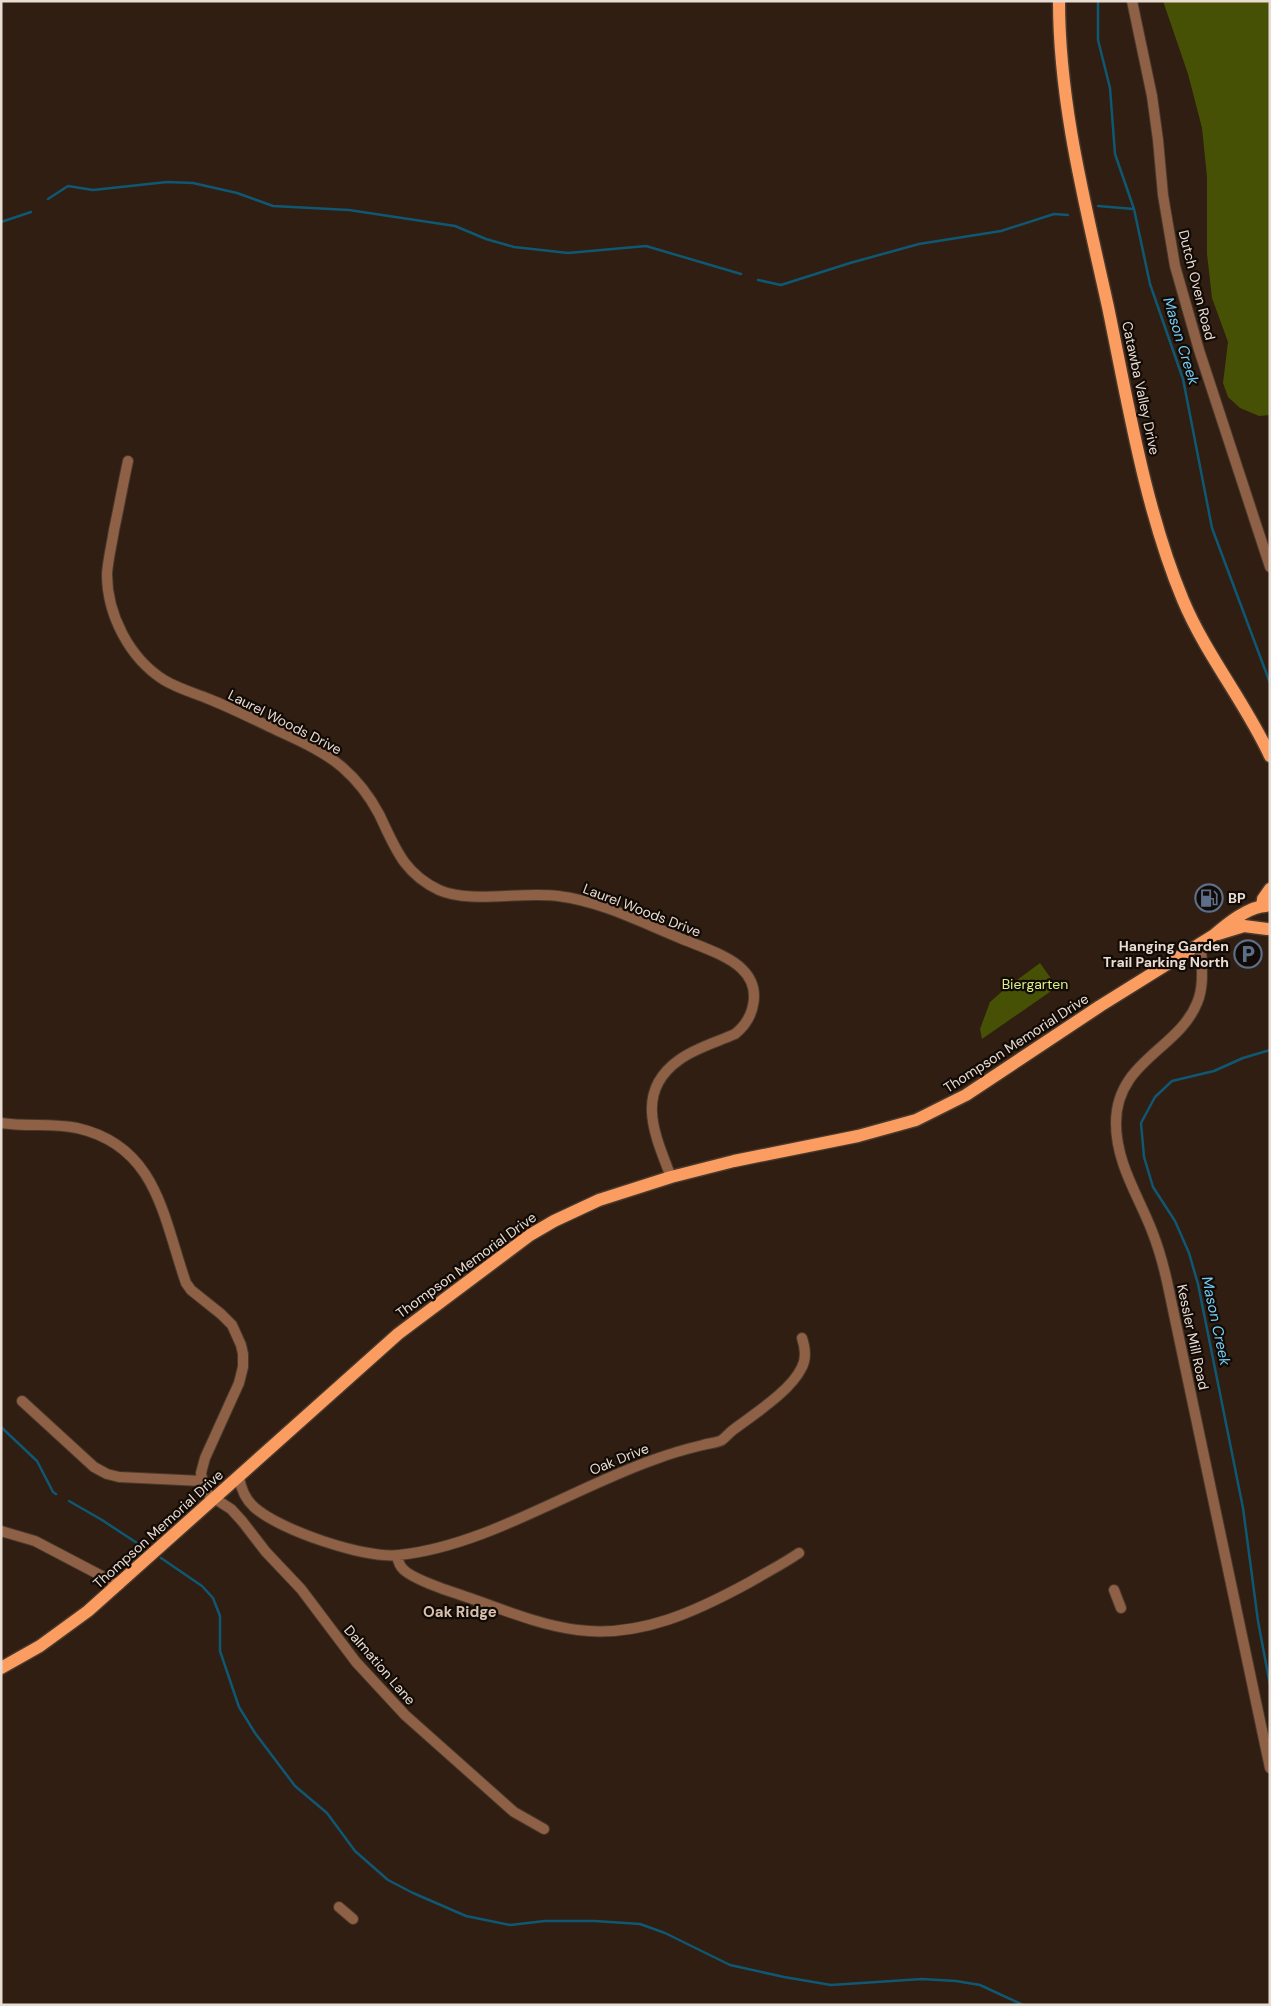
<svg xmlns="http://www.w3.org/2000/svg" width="1271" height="2006" viewBox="0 0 1271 2006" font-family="'DM Sans',sans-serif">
  <rect width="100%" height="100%" fill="#2f1e11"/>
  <path fill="#465106" d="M1163,1H1270V415L1259,416L1240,408L1228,397L1223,383L1228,342L1212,298L1207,254V177L1202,128L1188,74Z
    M1040,963L1057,987L982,1039L980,1029L990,1002L1006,988Z"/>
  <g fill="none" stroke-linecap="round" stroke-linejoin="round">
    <path stroke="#0f5874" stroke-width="2.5" d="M1098,1V40L1110,88L1115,154L1134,209L1150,284L1183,379L1212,528L1270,683
      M48,199L68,186L93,190L167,182L193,183L237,193L273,206L349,210L455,226L486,239L514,247L568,253L646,246L741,274
      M1098,206L1134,209
      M1,222L31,212
      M758,280L781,285L850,263L919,244L1001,231L1054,214L1068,215
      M1270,1050L1243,1058L1214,1071L1172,1081L1155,1097L1141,1123L1144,1157L1153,1187L1175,1221L1189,1253L1198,1284L1243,1508L1258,1621L1270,1685
      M1,1427L37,1461L53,1492L56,1494
      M69,1501L102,1520L146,1549
      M161,1558L202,1586L213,1598L220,1616V1651L239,1707L255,1733L295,1786L327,1813L355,1851L388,1880L413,1893L466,1916L510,1925L545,1921H595L640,1924L665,1933L730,1965L784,1977L831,1985L922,1979L956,1981L980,1985L1023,2005"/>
    <g stroke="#49392c" stroke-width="12">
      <path id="minor" d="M1132,1L1152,96L1158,140L1163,195L1175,266L1199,350L1270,567
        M128,461C123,484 119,507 114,530C112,544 108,559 107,574C107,614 129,658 164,680C177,688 194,693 209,699C229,707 249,717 268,726C293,738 321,749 342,767C357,780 370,797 379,814C395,847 403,873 439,890C470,904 522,891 558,896C600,901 641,922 680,938C699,946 728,955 742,969C762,988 755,1018 735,1034C717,1042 695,1048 679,1060C634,1092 655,1135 671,1177
        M1201,943C1201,962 1205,985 1197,1003C1178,1050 1116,1061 1116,1123C1116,1163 1138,1195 1152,1231C1159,1249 1164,1267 1168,1286L1270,1768
        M1,1123C26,1127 52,1123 77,1128C157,1146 163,1217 186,1283L191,1290L221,1314L232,1325L241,1345L243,1354V1367L239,1383L205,1458L201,1473L204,1489L209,1495L231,1509L242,1521L266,1552L301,1589L356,1662L405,1715L514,1812L544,1829
        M22,1401L94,1467L107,1474L119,1477L202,1481
        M239,1477C241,1489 245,1499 254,1507C279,1530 365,1559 399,1555C485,1546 571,1489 653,1460C669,1454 686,1449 703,1445C709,1443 717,1443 722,1440C726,1437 729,1433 733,1430C754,1414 791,1391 802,1367C807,1357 805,1347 802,1338
        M1,1531L35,1541L119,1585
        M397,1556C398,1561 399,1565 403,1569C411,1578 445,1590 458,1594C497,1607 537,1625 578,1630C640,1638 697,1611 750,1582C767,1572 783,1564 799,1553
        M1114,1590L1121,1608
        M339,1907L353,1919"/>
    </g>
    <g stroke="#49392c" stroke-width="15">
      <path id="major" d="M1059,1C1059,105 1086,207 1108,307C1128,403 1145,509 1183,600C1206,655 1245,702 1270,756
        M1262,906L1263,899L1270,889
        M1218,934L1244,926L1267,929
        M1,1668L40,1646L88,1611L398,1334L530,1235L554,1221L599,1200L671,1177L734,1161L858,1136L916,1120L966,1095L1100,1006L1214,935C1227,924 1249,906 1266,906"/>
    </g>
    <use href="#minor" stroke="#8e6045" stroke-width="10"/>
    <use href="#major" stroke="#fb9c61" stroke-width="12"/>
  </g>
  <defs>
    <g id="fuel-ring" transform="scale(1.4375)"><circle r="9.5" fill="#120a05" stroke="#5c6f8a" stroke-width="1.5"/><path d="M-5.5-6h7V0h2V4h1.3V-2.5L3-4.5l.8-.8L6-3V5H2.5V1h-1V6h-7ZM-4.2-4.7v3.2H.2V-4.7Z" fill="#5c6f8a"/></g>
    <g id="parking-ring" transform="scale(1.4375)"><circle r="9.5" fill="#120a05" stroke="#5c6f8a" stroke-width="1.5"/><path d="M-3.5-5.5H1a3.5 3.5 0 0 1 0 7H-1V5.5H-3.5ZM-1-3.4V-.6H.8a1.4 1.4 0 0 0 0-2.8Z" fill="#5c6f8a"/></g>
  </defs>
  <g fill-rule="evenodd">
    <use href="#fuel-ring" x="1209" y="898"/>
    <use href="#parking-ring" x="1248" y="954"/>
  </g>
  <g text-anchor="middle" stroke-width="4.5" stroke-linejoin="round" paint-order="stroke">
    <g font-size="14" fill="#e8dcd3" stroke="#120a05">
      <text transform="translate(1197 285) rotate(76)" y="5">Dutch Oven Road</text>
      <text transform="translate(1141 388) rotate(78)" y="5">Catawba Valley Drive</text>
      <text transform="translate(285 722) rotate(27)" y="5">Laurel Woods Drive</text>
      <text transform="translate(642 910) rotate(21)" y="5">Laurel Woods Drive</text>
      <text transform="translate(1016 1043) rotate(-33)" y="5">Thompson Memorial Drive</text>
      <text transform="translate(466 1265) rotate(-36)" y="5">Thompson Memorial Drive</text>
      <text transform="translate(1193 1337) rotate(78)" y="5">Kessler Mill Road</text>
      <text transform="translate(619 1459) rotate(-22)" y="5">Oak Drive</text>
      <text transform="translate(158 1529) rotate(-42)" y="5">Thompson Memorial Drive</text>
      <text transform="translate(380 1665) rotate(49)" y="5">Dalmation Lane</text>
    </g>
    <g font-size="14" font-weight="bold" fill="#e8dcd3" stroke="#120a05" text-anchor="start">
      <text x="1228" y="903">BP</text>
      <text x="1229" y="951" text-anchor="end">Hanging Garden<tspan x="1229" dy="16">Trail Parking North</tspan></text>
    </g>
    <g font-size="14" fill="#daf089" stroke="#120a05">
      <text x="1035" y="989">Biergarten</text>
    </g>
    <g font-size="15" font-style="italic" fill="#72ccf5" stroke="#120a05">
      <text transform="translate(1181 341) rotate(73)" y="5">Mason Creek</text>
      <text transform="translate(1216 1321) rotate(78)" y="5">Mason Creek</text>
    </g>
    <g font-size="15" font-weight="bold" fill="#d7c0af" stroke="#120a05">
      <text x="460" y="1617">Oak Ridge</text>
    </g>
  </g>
  <rect width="1271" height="2006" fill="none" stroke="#e8dcd3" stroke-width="5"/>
</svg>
